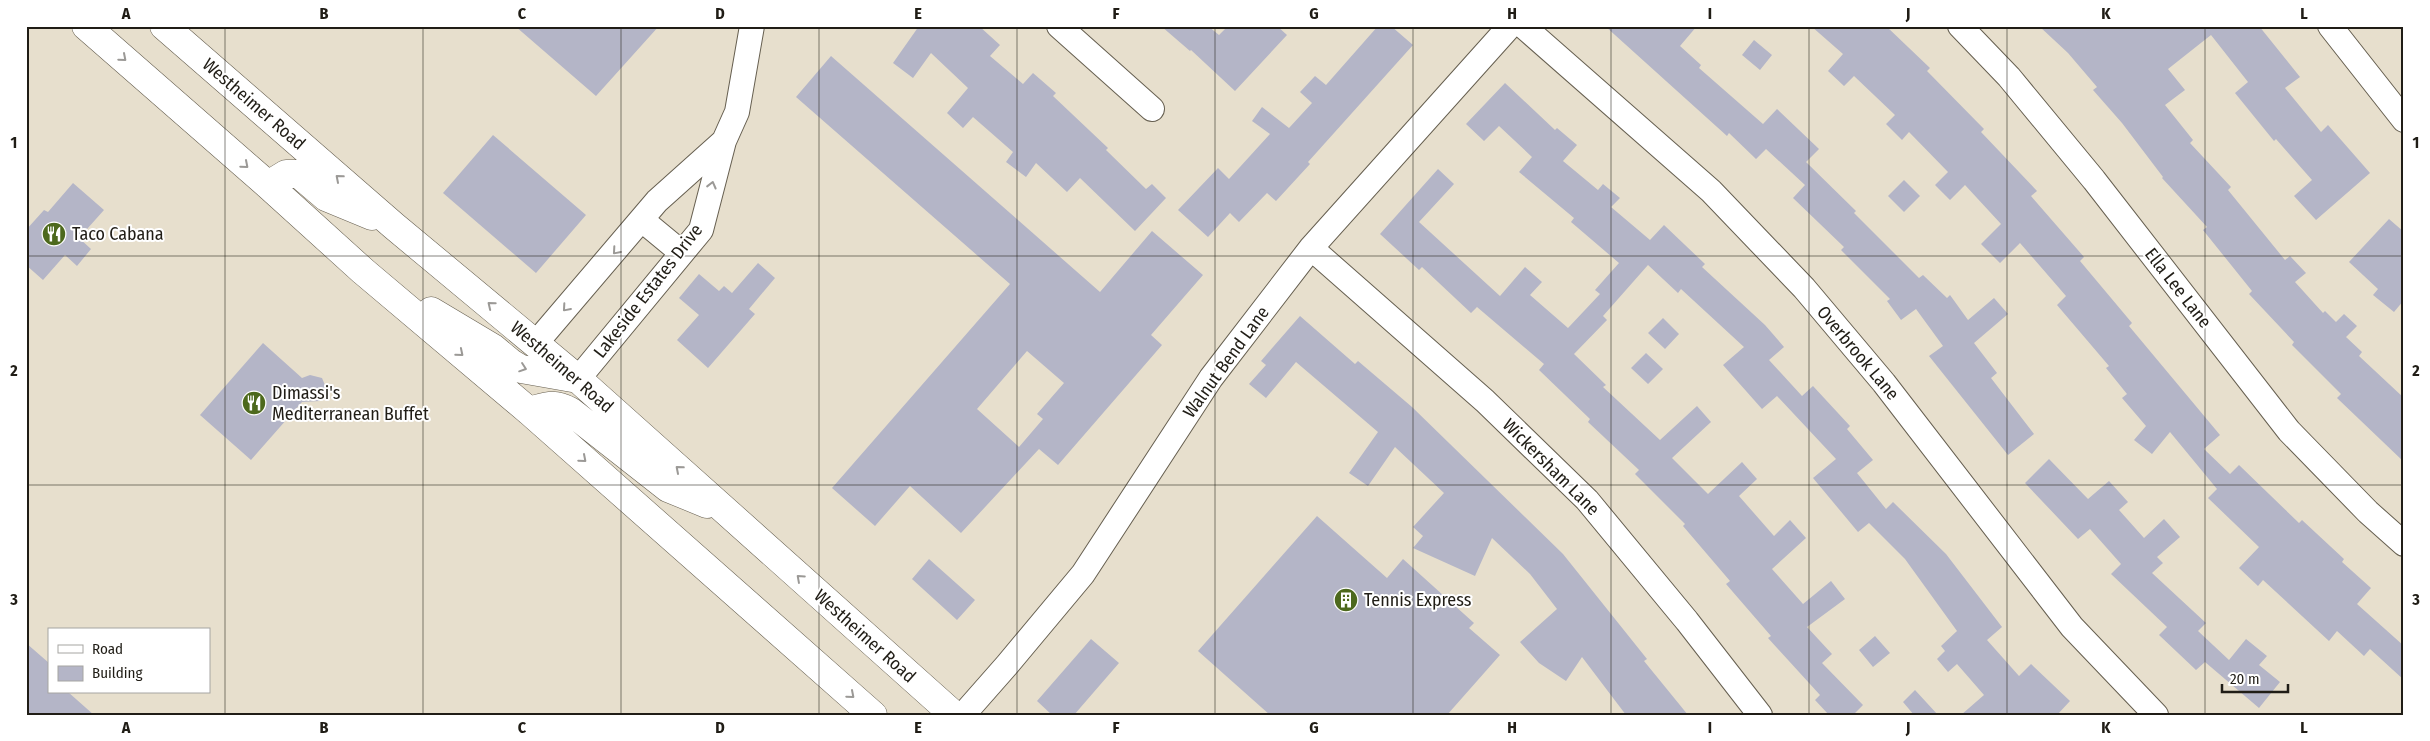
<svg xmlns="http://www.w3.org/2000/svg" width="2430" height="741" viewBox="0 0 2430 741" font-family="'Fira Sans Condensed',sans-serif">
  <rect width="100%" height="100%" fill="#e7dfcd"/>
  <path fill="#b4b5c7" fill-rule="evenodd" d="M515,26H659L596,96Z
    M919,26H979L1000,45L990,56L1023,84L1033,73L1056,93L1053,96L1108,148L1106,150L1146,189L1152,184L1166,198L1135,231L1080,178L1067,192L1036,163L1026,177L1006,162L1013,152L973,117L963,128L947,113L968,88L931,53L913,78L893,63Z
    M1161,26H1208L1219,35L1228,26H1277L1287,35L1235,91L1191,50L1190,51Z
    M1378,26H1391L1413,45L1308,162L1310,164L1276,201L1267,193L1239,222L1230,213L1208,237L1178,210L1218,168L1229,179L1270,134L1252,121L1262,107L1289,128L1312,103L1300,92L1315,76L1326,85Z
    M1605,26H1697L1680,46L1701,65L1699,68L1763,124L1777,109L1819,149L1806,162L1856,211L1854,213L1919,278L1923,275L1947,298L1950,295L1968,320L1994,298L2008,314L1974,343L1997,373L1991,378L2034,434L2008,455L1929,356L1943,346L1916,309L1901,320L1887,301L1890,299L1841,250L1844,247L1793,198L1805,185L1766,149L1756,159L1729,133L1727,136Z
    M1811,26H1886L1930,68L1927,71L1984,129L1981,132L2037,191L2031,196L2084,257L2080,261L2132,323L2129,326L2220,435L2204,449L2230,474L2239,465L2299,523L2302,520L2344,559L2342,562L2371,588L2357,604L2404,646V680L2370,649L2364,656L2337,631L2329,641L2263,580L2258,586L2239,568L2259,547L2208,498L2217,489L2170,432L2152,454L2134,440L2146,426L2122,398L2127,394L2106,368L2109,366L2057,305L2066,296L2020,243L2000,263L1981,244L2001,224L1965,185L1950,200L1935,185L1948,172L1909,132L1902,140L1886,124L1895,115L1854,76L1844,86L1828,71L1843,54Z
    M2039,26H2259L2300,77L2285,88L2321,132L2328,125L2370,173L2316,220L2294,196L2312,180L2276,139L2274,141L2235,93L2248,82L2211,35L2168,69L2185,90L2165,105L2193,140L2190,143L2231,187L2228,190L2285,260L2290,256L2306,273L2295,282L2323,313L2325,311L2336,322L2344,314L2357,326L2346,337L2362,352L2359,356L2404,398V462L2337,398L2341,394L2292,345L2294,342L2249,294L2252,291L2203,230L2207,227L2162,178L2163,177L2122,123L2093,90L2097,87L2068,53Z
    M1754,40L1772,55L1760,70L1742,55Z
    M831,56L1100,292L1152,231L1203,275L1151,335L1162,345L1058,465L1039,449L961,533L910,486L875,526L832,488L1010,284L796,97ZM1027,351L1064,383L1037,414L1043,419L1019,447L977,409Z
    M1505,83L1555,130L1557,128L1577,145L1563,161L1598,190L1603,184L1620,198L1611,207L1650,240L1664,225L1705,264L1702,267L1765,325L1784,347L1769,360L1802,396L1813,386L1850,426L1847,429L1873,460L1857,473L1886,509L1893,502L1946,554L2002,627L1987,640L2019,676L2031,664L2070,701L2057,715H1961L1984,695L1957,664L1948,672L1937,659L1945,651L1941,646L1957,631L1905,559L1869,523L1858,532L1813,478L1836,459L1777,396L1762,409L1723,365L1744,347L1681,289L1678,293L1648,265L1603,316L1607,320L1574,354L1606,385L1603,387L1660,440L1697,406L1711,422L1672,458L1708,494L1742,462L1757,479L1739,496L1774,536L1790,520L1806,538L1772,569L1803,604L1831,581L1845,599L1807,627L1832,654L1822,663L1863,705L1853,715H1829L1815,700L1820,695L1768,638L1771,636L1726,584L1730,581L1683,526L1685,524L1635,474L1639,470L1588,422L1590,419L1539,370L1544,364L1477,307L1471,313L1422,267L1419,270L1380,234L1438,169L1454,184L1419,222L1500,296L1525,267L1542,282L1530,295L1568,328L1600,294L1595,290L1619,263L1571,222L1574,218L1519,172L1532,157L1499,126L1484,141L1466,124Z
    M493,135L586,215L536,273L443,193Z
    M1904,180L1920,196L1904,212L1888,196Z
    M73,183L104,210L79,238L91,249L77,266L65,255L43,280L26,265V230L44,210L48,212Z
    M2389,219L2404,232V300L2394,312L2373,295L2378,289L2349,262Z
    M758,263L775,278L749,309L755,314L708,368L677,340L699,315L679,298L699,274L719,291L724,286L732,293Z
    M1300,316L1355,364L1358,361L1412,407L1563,554L1647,659L1644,661L1688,715H1626L1582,657L1566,681L1539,663L1520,642L1557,609L1530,574L1492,538L1475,576L1413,548L1423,536L1413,527L1444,493L1395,447L1368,486L1349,473L1378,432L1296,362L1266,398L1249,384L1266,365L1261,361Z
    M1663,318L1679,334L1665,349L1648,333Z
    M263,343L302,378L310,375L322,378L327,390L320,401L302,402L251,460L200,415Z
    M1646,353L1663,369L1648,384L1631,368Z
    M2049,459L2088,499L2109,481L2128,502L2119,510L2144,538L2164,519L2180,537L2157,557L2163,563L2152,573L2206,623L2198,631L2229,660L2246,639L2267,656L2259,665L2280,682L2259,708L2205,662L2196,670L2159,635L2167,627L2111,574L2121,564L2090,529L2078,539L2025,483Z
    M1317,516L1387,578L1403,559L1474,623L1469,628L1500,655L1447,715H1270L1198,651Z
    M929,559L975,600L957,620L912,579Z
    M1875,636L1890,653L1873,667L1859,650Z
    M1091,639L1119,663L1074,715H1052L1037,701Z
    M26,643L49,663V692H68L94,715H26Z
    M1915,690L1938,715H1914L1903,702Z"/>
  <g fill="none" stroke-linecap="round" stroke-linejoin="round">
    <g stroke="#665f50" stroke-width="26">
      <path id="street" d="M1059,26L1152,109
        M1523,26L1711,191L1804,288L1884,383L2072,627L2156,715
        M1960,26L2009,77L2094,180L2289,431L2368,512L2404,544
        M2330,26L2404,120
        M642,220L682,253
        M1311,248L1485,401L1587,500L1687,621L1760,715
        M536,343L657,201L724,141
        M578,379L701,230L724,141L737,112L752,26
        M963,715L1007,665L1083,574L1211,378L1311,248L1510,26"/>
    </g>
    <g stroke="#665f50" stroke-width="29">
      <path id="primary" d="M86,26L268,185L363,271L529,411L873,715
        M164,26L394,226L578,379L954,715
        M268,185L286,174H299L326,197L372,216
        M431,311L493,348L511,363L521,369L578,379
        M529,411C547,406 553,402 570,411L668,488L707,504"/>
    </g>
    <use href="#street" stroke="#fff" stroke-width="24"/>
    <use href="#primary" stroke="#fff" stroke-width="28"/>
  </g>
  <defs><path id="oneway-chevron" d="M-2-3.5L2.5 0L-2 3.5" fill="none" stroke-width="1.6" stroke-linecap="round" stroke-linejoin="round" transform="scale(1.25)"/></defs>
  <g stroke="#9b9996">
    <use href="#oneway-chevron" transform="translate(123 58) rotate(41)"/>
    <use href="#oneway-chevron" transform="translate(245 165) rotate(41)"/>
    <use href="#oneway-chevron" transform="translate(339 178) rotate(-139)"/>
    <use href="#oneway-chevron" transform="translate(712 185) rotate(-76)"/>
    <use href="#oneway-chevron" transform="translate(616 251) rotate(131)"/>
    <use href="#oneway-chevron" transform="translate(491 305) rotate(-141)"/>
    <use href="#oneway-chevron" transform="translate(566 308) rotate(131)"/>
    <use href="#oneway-chevron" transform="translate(460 353) rotate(40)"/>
    <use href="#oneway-chevron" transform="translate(523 368) rotate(19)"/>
    <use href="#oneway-chevron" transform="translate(583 459) rotate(41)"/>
    <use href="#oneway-chevron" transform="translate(679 469) rotate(-139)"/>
    <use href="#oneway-chevron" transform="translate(800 578) rotate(-138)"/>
    <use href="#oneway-chevron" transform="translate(851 695) rotate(41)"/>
  </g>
  <path fill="none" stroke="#201d16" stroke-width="1" stroke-opacity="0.55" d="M225,26V715M423,26V715M621,26V715M819,26V715M1017,26V715M1215,26V715M1413,26V715M1611,26V715M1809,26V715M2007,26V715M2205,26V715M26,256H2404M26,485H2404"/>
  <defs>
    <g id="restaurant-disc" transform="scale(1.25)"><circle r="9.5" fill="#4d691d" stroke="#fff"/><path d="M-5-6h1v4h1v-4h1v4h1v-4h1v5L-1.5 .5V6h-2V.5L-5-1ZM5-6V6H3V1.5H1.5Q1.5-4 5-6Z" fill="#fff"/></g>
    <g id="building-disc" transform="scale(1.25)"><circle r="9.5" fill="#4d691d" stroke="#fff"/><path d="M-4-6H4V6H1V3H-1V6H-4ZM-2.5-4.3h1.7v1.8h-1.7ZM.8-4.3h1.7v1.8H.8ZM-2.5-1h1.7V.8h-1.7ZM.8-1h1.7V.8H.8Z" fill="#fff"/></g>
  </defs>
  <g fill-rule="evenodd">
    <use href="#restaurant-disc" x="54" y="234"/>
    <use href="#restaurant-disc" x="254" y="403"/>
    <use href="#building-disc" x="1346" y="600"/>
  </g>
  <g text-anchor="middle" stroke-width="4" stroke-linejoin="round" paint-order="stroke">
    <g font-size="18" fill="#201d16" stroke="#fff">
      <text transform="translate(254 104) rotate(41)" y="6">Westheimer Road</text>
      <text transform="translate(2178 288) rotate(52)" y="6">Ella Lee Lane</text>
      <text transform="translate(648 291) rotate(-52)" y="6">Lakeside Estates Drive</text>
      <text transform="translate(1858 353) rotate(50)" y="6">Overbrook Lane</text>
      <text transform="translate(1226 362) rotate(-54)" y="6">Walnut Bend Lane</text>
      <text transform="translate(562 367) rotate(41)" y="6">Westheimer Road</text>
      <text transform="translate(1551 467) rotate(45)" y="6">Wickersham Lane</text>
      <text transform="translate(865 636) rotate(42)" y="6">Westheimer Road</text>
    </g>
    <g font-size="18" fill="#201d16" stroke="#fff" text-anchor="start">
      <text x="72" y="240">Taco Cabana</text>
      <text x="272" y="399">Dimassi's<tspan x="272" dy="21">Mediterranean Buffet</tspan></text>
      <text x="1364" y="606">Tennis Express</text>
    </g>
  </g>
  <rect width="2430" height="741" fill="none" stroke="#ffffff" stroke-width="55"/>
  <rect x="48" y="628" width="162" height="65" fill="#ffffff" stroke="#a6a5a2"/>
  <rect x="58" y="645" width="25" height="8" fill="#ffffff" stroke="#a6a5a2"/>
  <text x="92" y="654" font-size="15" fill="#201d16">Road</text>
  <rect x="58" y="666" width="25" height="15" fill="#b4b5c7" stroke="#a6a5a2"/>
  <text x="92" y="678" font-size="15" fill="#201d16">Building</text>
  <path d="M2222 684v8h66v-8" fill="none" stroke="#201d16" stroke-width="2.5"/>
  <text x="2230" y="684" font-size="15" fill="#201d16" stroke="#ffffff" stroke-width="4" paint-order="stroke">20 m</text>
  <rect x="28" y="28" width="2374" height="686" fill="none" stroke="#201d16" stroke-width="2"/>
  <g font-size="16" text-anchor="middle" font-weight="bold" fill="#201d16">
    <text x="126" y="19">A</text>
    <text x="324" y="19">B</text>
    <text x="522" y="19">C</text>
    <text x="720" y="19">D</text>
    <text x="918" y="19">E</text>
    <text x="1116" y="19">F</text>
    <text x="1314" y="19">G</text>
    <text x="1512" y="19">H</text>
    <text x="1710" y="19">I</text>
    <text x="1908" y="19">J</text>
    <text x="2106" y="19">K</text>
    <text x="2304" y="19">L</text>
    <text x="14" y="148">1</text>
    <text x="2416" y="148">1</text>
    <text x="14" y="376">2</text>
    <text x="2416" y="376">2</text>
    <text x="14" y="605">3</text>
    <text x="2416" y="605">3</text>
    <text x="126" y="733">A</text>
    <text x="324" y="733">B</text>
    <text x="522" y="733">C</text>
    <text x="720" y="733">D</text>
    <text x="918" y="733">E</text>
    <text x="1116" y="733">F</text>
    <text x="1314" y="733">G</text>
    <text x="1512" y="733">H</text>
    <text x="1710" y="733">I</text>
    <text x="1908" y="733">J</text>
    <text x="2106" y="733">K</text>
    <text x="2304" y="733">L</text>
  </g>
</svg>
